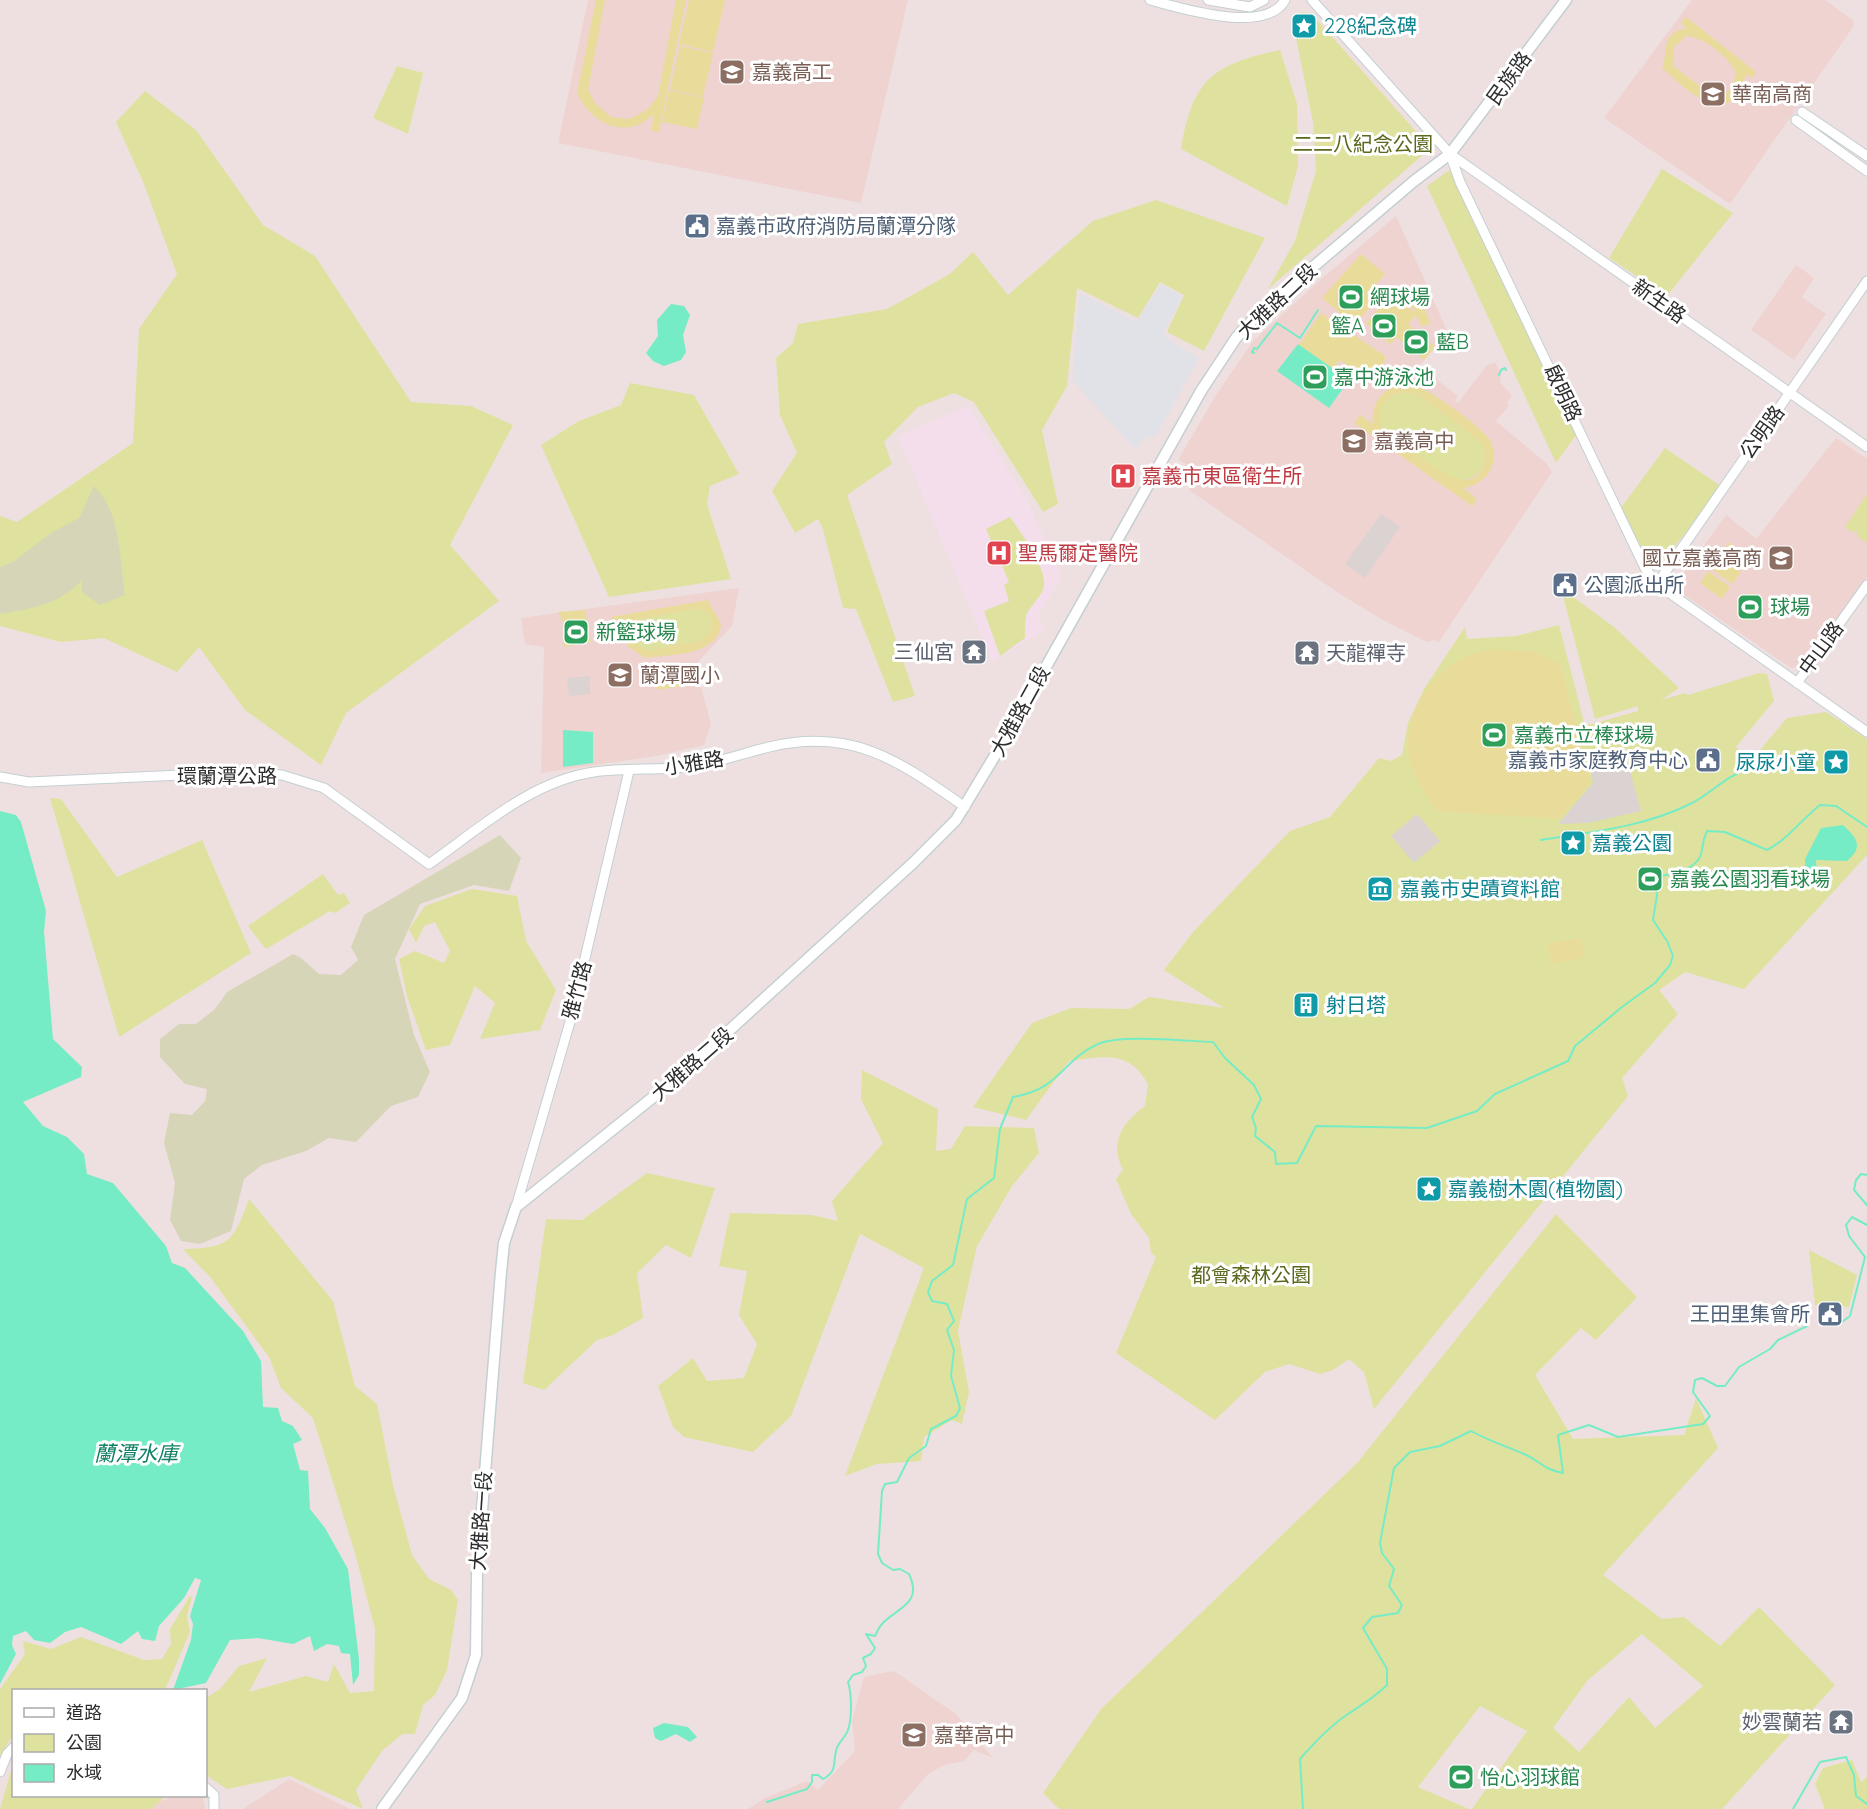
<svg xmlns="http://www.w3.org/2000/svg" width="1867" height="1809" viewBox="0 0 1867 1809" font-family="Quicksand,'Noto Sans TC',sans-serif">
  <rect width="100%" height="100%" fill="#eee0e0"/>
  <path fill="#e0e2e7" d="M1161,284L1182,296L1163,336L1199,358L1156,436L1145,437L1136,450L1072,380L1080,293L1136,322Z"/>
  <path fill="#eed3d0" d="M588,0H908L861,203L558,143Z
    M1692,0H1825L1854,21L1853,27L1730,204L1604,118Z
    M1396,216L1448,333L1419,366L1458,396L1455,401L1458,403L1486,366L1495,362L1501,374L1500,382L1512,396L1507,402L1509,406L1496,421L1547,464L1552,472L1439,642L1435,640L1427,642L1381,619L1337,592L1189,490L1197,481L1183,470L1186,464L1178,460L1216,395L1253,341L1320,280Z
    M1796,265L1814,278L1802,297L1826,314L1794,360L1751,330Z
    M1836,438L1867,459V577L1807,664L1791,668L1683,594L1678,581L1726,515L1756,539Z
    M739,588L732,626L695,665L711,724L704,745L656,756L541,773L544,647L525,644L521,618Z
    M894,1671L956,1714L993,1758L974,1750L964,1761L944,1765L928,1774L898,1809H748L763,1799L807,1781L818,1790L855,1751L852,1721L864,1677Z
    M289,1779L350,1809H243Z
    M173,1796H203L205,1809H145Z"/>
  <path fill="#f4deec" d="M968,406L1024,495L1062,577L1037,616L1045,630L992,661L898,436Z"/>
  <path fill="#dee29e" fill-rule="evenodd" d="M1302,12L1311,13L1428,145L1425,153L1268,289L1295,241L1316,171L1313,122L1292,18Z
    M1280,50L1297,104L1298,166L1287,206L1181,149C1193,79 1212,65 1280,50Z
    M397,66L423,73L408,134L373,118Z
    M145,91L196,130L263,225L315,256L411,402L471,406L513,425L450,545L499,601L346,713L321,765L245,710L199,647L177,672L104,638L61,642L0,626V516L17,522L133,443L139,329L177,274L144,184L116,122Z
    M1451,169L1579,431L1556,463L1427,186Z
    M1662,169L1733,213L1667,296L1609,258Z
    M1156,200L1265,238L1204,351L1167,332L1184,295L1160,282L1138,318L1077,288L1067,386L1042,430L1058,504L1043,512L974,402L954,393L918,407L884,442L892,464L847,495L915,696L893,702L856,609L843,608L823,529L818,519L795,533L772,491L797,453L780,415L776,358L793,343L798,324L887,309L950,274L973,252L1008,295L1093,221Z
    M630,383L694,395L739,474L710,486L707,504L731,579L609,597L541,445L579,421L621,405Z
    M1405,392L1418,395L1481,441C1485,449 1487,460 1482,468C1477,477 1465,482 1454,480C1445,477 1388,436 1383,428C1371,411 1388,394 1405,392Z
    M1665,448L1722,487L1658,567V562L1646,568L1648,572L1643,579L1618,512Z
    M1867,494V540L1865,542L1857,536V531L1852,532L1845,527Z
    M1010,517C1020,532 1053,574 1042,592C1027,616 1025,605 1025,638L1000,656L984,611L1009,601L1004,585L1009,582L986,529Z
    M1561,588L1614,627L1679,688L1661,700L1685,693L1688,695L1759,673L1767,674L1774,701L1736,747L1750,762L1787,718L1826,712L1867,739V855L1744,989L1685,972L1659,990L1678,1014L1622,1078L1628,1096L1374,1409L1364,1372L1349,1359L1333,1370L1320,1374L1289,1364L1265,1372L1215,1420L1116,1353L1156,1257L1151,1253L1149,1238L1131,1214L1116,1179L1123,1170C1109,1143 1122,1123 1145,1106L1148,1084C1128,1049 1104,1057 1069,1061L1026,1120L973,1107L1032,1023L1071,1008L1129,1009L1149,997L1224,1008L1164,970L1194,931L1290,831L1330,817L1379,758L1391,761L1402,755L1408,723L1424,689L1465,627L1467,639L1516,636L1559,625L1585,726L1638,711V706L1595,719Z
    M699,608C716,616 714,627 704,640L647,651L635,643L638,623L645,618Z
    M50,798L61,799L117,877L202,840L251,953L119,1037Z
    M323,874L338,895L344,893L350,903L335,913L330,911L266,949L248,926Z
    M472,889L517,896L526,941L556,990L540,1030L480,1039L495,1003L475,986L450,1045L426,1050L407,996L399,959L415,951L444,963L450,951L435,922L424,926L416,943L409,929L425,906Z
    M862,1070L938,1109L936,1151L951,1149L965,1126L1034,1128L1039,1153L1012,1186L977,1246L958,1331L969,1392L962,1424L952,1420L924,1437L921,1461L877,1464L845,1476L924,1268L860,1234L791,1416L753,1452L684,1437L673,1427L658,1386L693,1358L707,1381L744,1378L757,1344L739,1315L747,1271L719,1266L730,1213L812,1215L838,1221L832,1201L883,1143L861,1099Z
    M647,1173L715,1188L691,1258L666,1245L637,1273L643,1318L613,1335L597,1340L544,1390L523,1383L546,1219L582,1220Z
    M249,1199L333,1301L355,1386L377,1404L393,1485L412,1555L429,1579L451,1590L458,1600L447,1670L435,1695L423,1705L415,1734H402L382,1751L356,1790L363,1809L290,1776L227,1789L206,1775V1698L220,1689L239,1666L267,1658L249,1692L306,1676L328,1682L334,1664L350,1693L374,1691L375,1629L355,1553L313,1418L281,1388L269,1357L210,1277L183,1249C230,1248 233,1242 249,1199Z
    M1556,1214L1637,1297L1596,1340L1581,1328L1535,1375L1573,1439L1684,1435L1696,1398L1718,1448L1603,1575L1662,1619L1684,1617L1720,1646L1759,1607L1835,1685L1722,1809H1472L1527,1731L1480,1706L1418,1787L1469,1809H1059L1043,1793L1102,1708L1358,1462ZM1642,1634L1703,1686L1655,1728L1629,1697L1579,1752L1553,1728L1587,1681Z
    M1809,1250L1857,1275L1849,1307L1815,1305Z
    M190,1596L192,1597L187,1616L190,1632L165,1690H79L74,1688L14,1690L13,1735L0,1756V1689L25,1654L23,1641L51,1649L81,1637L144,1660L162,1659L171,1644L170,1629Z
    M1852,1760L1861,1782L1867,1777V1809H1825L1815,1784L1823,1768Z
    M13,1764L14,1796H164L161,1801L151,1809H0Z"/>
  <path fill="#d7d5b7" d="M94,486C122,514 119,557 125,595L100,605L82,592V580C59,605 33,608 0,614V567L13,562L51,533L79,518Z
    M500,835L521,858L509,891L474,885L420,904L395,959L414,1035L430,1072L418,1097L391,1106L356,1142L329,1138L306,1151L262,1165L244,1179L231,1231L200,1244L181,1241L170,1220L175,1183L164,1143L170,1113L192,1115L205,1101L207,1089L185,1084L160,1057V1039L179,1024H196L215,1009L227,992L293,954L301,958L319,974L341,975L358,960L351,947L364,915Z"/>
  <path fill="#e9dc9a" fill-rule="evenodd" d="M596,0H605L588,90L595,103L611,117L629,119L647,110L658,96L676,0H686L659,132L651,131L654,114C626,141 591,124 577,93Z
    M689,0H725L713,52L679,44Z
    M1686,17L1756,72L1752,78L1745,74C1745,84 1742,92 1734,99C1712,119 1678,81 1662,68C1669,52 1659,34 1686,28L1681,23ZM1686,36C1702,36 1733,59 1736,75L1729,91L1717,96L1712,95L1673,66L1674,47Z
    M680,46L713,53L703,97L670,89Z
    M669,90L704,98L697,129L662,122Z
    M1361,254L1385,274L1372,289L1380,295L1355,325L1322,298Z
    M1392,294L1415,313L1409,300L1418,296L1431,323L1422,327L1416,315L1408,324L1435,347L1424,360L1397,337L1390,344L1366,323Z
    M1321,313L1385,356V361L1370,382L1340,360L1333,369L1299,345Z
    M1410,384C1426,386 1482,427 1490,440C1496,451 1495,465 1487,475C1480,482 1473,487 1463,488L1477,499L1472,506L1354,423L1360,415L1373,424C1370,401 1387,383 1410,384ZM1405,392L1418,395L1477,439L1484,448L1485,459C1476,502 1436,468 1418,455C1406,447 1393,439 1383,429C1374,411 1385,394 1405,392Z
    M1729,542L1751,558L1743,569L1720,554Z
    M1718,557L1741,572L1732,584L1710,568Z
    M1708,571L1730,587L1722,599L1700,583Z
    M1751,592L1763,600L1748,622L1736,613Z
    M708,600C709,605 719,617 721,626C715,657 670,654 645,658L627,646L626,637L630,621L611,624V617ZM699,608C716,615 714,627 703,640L647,651L635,643L638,623L645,618Z
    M585,610L591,642L564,647L563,622L558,612Z
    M1492,649L1537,652L1560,663L1591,782L1560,819L1437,811C1430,799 1420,788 1415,776C1390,720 1437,656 1492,649Z
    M686,671L689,685L657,690L654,677Z
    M1581,938L1585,958L1550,964L1548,943Z"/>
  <path fill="#dad3d2" d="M1381,514L1400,527L1365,578L1345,564Z
    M590,676V694L569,696L567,678Z
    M1626,756L1641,811L1588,823L1558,824L1593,783L1589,763Z
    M1417,814L1440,841L1414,863L1391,836Z"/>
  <path fill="#76ecc6" d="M671,304L684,306L690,315L683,335L686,352L681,360L664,366L653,361L646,353L658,336L657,320Z
    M1298,344L1349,380L1329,408L1277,371Z
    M563,730L593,732V763L563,767Z
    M0,811L16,815L21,822L46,911L44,932L53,1039L82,1067L81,1077L23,1102L43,1126L67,1137L84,1154L87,1174L113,1183L166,1246L172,1263L185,1268L243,1331L261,1361L263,1407L278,1408L282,1421L293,1426L302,1440L293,1444L300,1470L308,1471L310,1509L325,1528L348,1569L359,1659V1675L353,1685L350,1654L341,1653L339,1646L327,1644L314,1651L310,1636L293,1644L258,1638L230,1640L206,1683L173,1690L191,1640L193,1624L190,1616L201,1580L195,1578L184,1598L159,1626L155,1641L142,1639L138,1631L121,1644L81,1627L65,1632L50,1643L34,1640L26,1631L13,1636L12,1645L16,1654L0,1684Z
    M1843,825C1857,838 1864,847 1847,861L1816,860L1818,890L1805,878V859L1821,828Z
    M664,1723L688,1727L697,1737L690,1742L676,1734L661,1741L655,1738L653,1728Z"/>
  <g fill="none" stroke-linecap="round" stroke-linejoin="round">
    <path stroke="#76ecc6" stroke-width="2" d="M1254,353L1252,352L1254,348L1257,349L1277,323L1300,338L1318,310
      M1499,375L1501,370L1505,368L1506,370
      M1541,840C1591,832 1644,827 1690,804C1711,794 1726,775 1749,769
      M1867,1175L1861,1174L1856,1180L1854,1190L1867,1205
      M1818,1322L1825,1320L1842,1322L1850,1316L1865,1257L1849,1236L1846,1225L1852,1217L1867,1225
      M767,1802L807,1789L812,1782V1775H818L823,1779C837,1772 833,1764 836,1751C837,1743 846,1737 848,1730C852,1718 852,1695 848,1682L853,1675L862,1672L866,1666L863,1658L871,1654L875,1648L866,1634L875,1636C877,1632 879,1627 882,1624C898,1607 923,1604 909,1574L900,1569L893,1570L882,1563L878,1554L882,1491L885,1484L897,1482L909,1458L926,1446L931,1429L956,1416L960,1408L951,1376L954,1350L947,1330L954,1321L947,1304L932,1301L928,1292L932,1281L953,1265L967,1199L994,1178L1000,1129L1013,1097C1061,1089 1062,1060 1098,1044C1119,1034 1186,1041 1213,1042L1225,1058L1254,1085L1261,1099L1252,1117L1256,1128L1255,1136L1275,1152L1276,1164L1297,1163L1316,1126L1427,1128L1477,1111L1495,1094L1568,1061L1575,1046L1622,1007L1655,983L1670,965L1673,956L1667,941L1653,920L1657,895L1655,886L1662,876C1677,872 1700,869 1702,850C1703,843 1703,839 1707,831L1725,832L1767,850C1788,839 1801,820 1820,805L1836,806L1867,827
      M1303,1809L1300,1759C1314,1743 1328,1728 1345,1716C1360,1706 1374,1698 1387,1685V1669L1363,1628L1372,1617L1398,1613L1402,1605L1389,1586L1394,1569L1382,1553L1380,1543L1394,1468L1410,1452L1440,1446L1471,1431C1489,1441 1506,1446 1524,1454C1540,1461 1544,1470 1563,1473L1558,1435L1589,1425L1618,1437L1703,1424L1710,1416L1693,1392L1695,1380L1702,1378L1717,1386H1725L1739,1367L1770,1349L1778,1340L1807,1326
      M1793,1809L1820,1762L1846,1757L1854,1775L1856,1796L1867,1804"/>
    <g stroke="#c4cfd2" stroke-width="11">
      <path id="tertiary" d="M1150,0C1181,8 1266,35 1285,0
        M1208,0L1250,7L1264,0
        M1312,0L1450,154L1460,182L1645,568L1657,584L1867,732
        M1802,112L1867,156
        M1796,120L1867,171
        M1450,154L1867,447
        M1657,584L1867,281
        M1797,683L1867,585
        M0,777L29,782L246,772L282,775L324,788L429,864C479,829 531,781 594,772C627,767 661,771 694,766C720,762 744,753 769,747C853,727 899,761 965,807
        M516,1207L570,1022L629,771
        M0,1772L7,1754L14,1747
        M206,1788L214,1795V1809"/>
    </g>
    <g stroke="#c4cfd2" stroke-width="13">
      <path id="secondary" d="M382,1809L462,1698L476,1655L477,1573L501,1272L504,1243L516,1207L677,1078L913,863L956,820L1011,729L1201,391L1236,338L1259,313L1414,181L1450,154L1566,0"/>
    </g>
    <use href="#tertiary" stroke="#fff" stroke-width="9"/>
    <use href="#secondary" stroke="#fff" stroke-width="10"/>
  </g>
  <defs>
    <g id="sight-square" transform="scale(1.35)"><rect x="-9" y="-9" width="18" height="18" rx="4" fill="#0f9aa8" stroke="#fff"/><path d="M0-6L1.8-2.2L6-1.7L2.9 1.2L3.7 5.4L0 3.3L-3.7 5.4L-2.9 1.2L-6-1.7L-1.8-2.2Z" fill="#fff"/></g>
    <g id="school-square" transform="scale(1.35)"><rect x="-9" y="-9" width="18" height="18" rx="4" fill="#8d6e63" stroke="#fff"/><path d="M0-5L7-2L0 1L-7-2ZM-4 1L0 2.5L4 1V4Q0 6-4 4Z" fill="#fff"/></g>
    <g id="civic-square" transform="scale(1.35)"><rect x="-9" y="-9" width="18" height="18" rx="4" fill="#5c6f8a" stroke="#fff"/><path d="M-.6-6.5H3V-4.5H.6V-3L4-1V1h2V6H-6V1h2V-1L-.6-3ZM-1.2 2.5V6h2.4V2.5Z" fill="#fff"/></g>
    <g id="stadium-square" transform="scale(1.35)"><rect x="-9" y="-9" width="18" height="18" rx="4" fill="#2e9e5b" stroke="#fff"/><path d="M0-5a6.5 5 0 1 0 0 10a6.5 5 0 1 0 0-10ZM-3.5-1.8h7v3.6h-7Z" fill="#fff"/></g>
    <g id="hospital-square" transform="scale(1.35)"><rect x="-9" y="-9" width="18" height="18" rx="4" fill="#e0444e" stroke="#fff"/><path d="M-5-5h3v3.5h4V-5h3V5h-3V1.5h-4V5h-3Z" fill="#fff"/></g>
    <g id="temple-square" transform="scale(1.35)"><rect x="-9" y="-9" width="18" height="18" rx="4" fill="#6b7280" stroke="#fff"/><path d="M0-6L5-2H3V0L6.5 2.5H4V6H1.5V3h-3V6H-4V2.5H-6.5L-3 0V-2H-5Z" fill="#fff"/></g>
    <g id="museum-square" transform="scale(1.35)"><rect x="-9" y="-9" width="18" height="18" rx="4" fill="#0f9aa8" stroke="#fff"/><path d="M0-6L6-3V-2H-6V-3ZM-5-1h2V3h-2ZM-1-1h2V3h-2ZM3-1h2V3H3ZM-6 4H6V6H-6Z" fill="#fff"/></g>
    <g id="building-square" transform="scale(1.35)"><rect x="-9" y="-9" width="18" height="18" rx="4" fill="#0f9aa8" stroke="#fff"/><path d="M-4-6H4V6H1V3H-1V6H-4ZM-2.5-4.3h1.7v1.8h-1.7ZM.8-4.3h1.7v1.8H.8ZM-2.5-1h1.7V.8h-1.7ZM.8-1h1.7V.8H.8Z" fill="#fff"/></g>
  </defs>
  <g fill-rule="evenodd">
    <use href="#sight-square" x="1304" y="26"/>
    <use href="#school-square" x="732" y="72"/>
    <use href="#school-square" x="1713" y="94"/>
    <use href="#civic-square" x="697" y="226"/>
    <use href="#stadium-square" x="1351" y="297"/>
    <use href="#stadium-square" x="1384" y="326"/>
    <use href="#stadium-square" x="1416" y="342"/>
    <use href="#stadium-square" x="1315" y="377"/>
    <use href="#school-square" x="1354" y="441"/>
    <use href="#hospital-square" x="1123" y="476"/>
    <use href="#hospital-square" x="999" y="553"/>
    <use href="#school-square" x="1781" y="558"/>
    <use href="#civic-square" x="1565" y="585"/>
    <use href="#stadium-square" x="1750" y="607"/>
    <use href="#stadium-square" x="576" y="632"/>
    <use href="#temple-square" x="974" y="652"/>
    <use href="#temple-square" x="1307" y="653"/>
    <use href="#school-square" x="620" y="675"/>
    <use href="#stadium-square" x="1494" y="735"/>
    <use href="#civic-square" x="1708" y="760"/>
    <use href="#sight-square" x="1836" y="762"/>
    <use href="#sight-square" x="1573" y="843"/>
    <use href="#stadium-square" x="1650" y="879"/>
    <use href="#museum-square" x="1380" y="889"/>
    <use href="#building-square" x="1306" y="1005"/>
    <use href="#sight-square" x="1429" y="1189"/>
    <use href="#civic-square" x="1830" y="1314"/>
    <use href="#temple-square" x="1841" y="1722"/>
    <use href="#school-square" x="914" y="1735"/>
    <use href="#stadium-square" x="1461" y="1777"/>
  </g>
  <g text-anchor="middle" stroke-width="6" stroke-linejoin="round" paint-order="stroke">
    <g font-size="20" fill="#0d838f" stroke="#fff" text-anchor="start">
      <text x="1324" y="33">228紀念碑</text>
      <text x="1816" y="769" text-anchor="end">尿尿小童</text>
      <text x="1592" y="850">嘉義公園</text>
      <text x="1400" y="896">嘉義市史蹟資料館</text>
      <text x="1326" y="1012">射日塔</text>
      <text x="1448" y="1196">嘉義樹木園(植物園)</text>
    </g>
    <g font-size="20" fill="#785e54" stroke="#fff" text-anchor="start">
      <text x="752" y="79">嘉義高工</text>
      <text x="1732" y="101">華南高商</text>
      <text x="1374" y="448">嘉義高中</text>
      <text x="1762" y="565" text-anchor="end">國立嘉義高商</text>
      <text x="640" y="682">蘭潭國小</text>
      <text x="934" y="1742">嘉華高中</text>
    </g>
    <g font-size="20" fill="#2d2d2d" stroke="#fff">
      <text transform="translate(1509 78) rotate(-54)" y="7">民族路</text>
      <text transform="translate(1277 301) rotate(-43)" y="7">大雅路二段</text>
      <text transform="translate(1659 301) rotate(35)" y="7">新生路</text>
      <text transform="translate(1563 393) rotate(65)" y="7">啟明路</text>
      <text transform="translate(1762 432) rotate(-54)" y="7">公明路</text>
      <text transform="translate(1821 648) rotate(-54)" y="7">中山路</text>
      <text transform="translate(1020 711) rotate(-61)" y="7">大雅路二段</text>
      <text transform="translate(694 763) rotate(-9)" y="7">小雅路</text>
      <text x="227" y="783">環蘭潭公路</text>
      <text transform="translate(577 990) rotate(-75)" y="7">雅竹路</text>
      <text transform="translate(692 1064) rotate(-41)" y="7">大雅路二段</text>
      <text transform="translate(481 1521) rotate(-86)" y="7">大雅路一段</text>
    </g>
    <g font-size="20" fill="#5a691d" stroke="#fff">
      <text x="1363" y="151">二二八紀念公園</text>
      <text x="1251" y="1282">都會森林公園</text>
    </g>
    <g font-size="20" fill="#4e5e75" stroke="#fff" text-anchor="start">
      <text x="716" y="233">嘉義市政府消防局蘭潭分隊</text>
      <text x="1584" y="592">公園派出所</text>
      <text x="1688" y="767" text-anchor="end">嘉義市家庭教育中心</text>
      <text x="1810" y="1321" text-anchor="end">王田里集會所</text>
    </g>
    <g font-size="20" fill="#27864d" stroke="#fff" text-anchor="start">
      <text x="1370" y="304">網球場</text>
      <text x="1364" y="333" text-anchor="end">籃A</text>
      <text x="1436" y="349">藍B</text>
      <text x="1334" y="384">嘉中游泳池</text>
      <text x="1770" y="614">球場</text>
      <text x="596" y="639">新籃球場</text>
      <text x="1514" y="742">嘉義市立棒球場</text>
      <text x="1670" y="886">嘉義公園羽看球場</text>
      <text x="1480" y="1784">怡心羽球館</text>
    </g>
    <g font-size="20" fill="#be3a42" stroke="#fff" text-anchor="start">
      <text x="1142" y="483">嘉義市東區衛生所</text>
      <text x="1018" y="560">聖馬爾定醫院</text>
    </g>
    <g font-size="20" fill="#5b616d" stroke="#fff" text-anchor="end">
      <text x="954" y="659">三仙宮</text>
      <text x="1326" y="660" text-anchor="start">天龍禪寺</text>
      <text x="1822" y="1729">妙雲蘭若</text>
    </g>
    <g font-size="21" font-style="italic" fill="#118065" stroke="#fff">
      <text x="136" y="1461">蘭潭水庫</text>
    </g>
  </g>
  <rect x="12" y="1689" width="195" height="108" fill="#ffffff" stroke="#ababab" stroke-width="1.5"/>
  <rect x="24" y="1708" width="30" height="9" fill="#ffffff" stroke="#ababab" stroke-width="1.5"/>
  <text x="66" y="1719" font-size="18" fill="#2d2d2d">道路</text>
  <rect x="24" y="1734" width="30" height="18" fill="#dee29e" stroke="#ababab" stroke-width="1.5"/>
  <text x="66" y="1749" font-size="18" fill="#2d2d2d">公園</text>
  <rect x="24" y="1764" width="30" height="18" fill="#76ecc6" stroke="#ababab" stroke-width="1.5"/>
  <text x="66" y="1779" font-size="18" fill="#2d2d2d">水域</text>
</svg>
